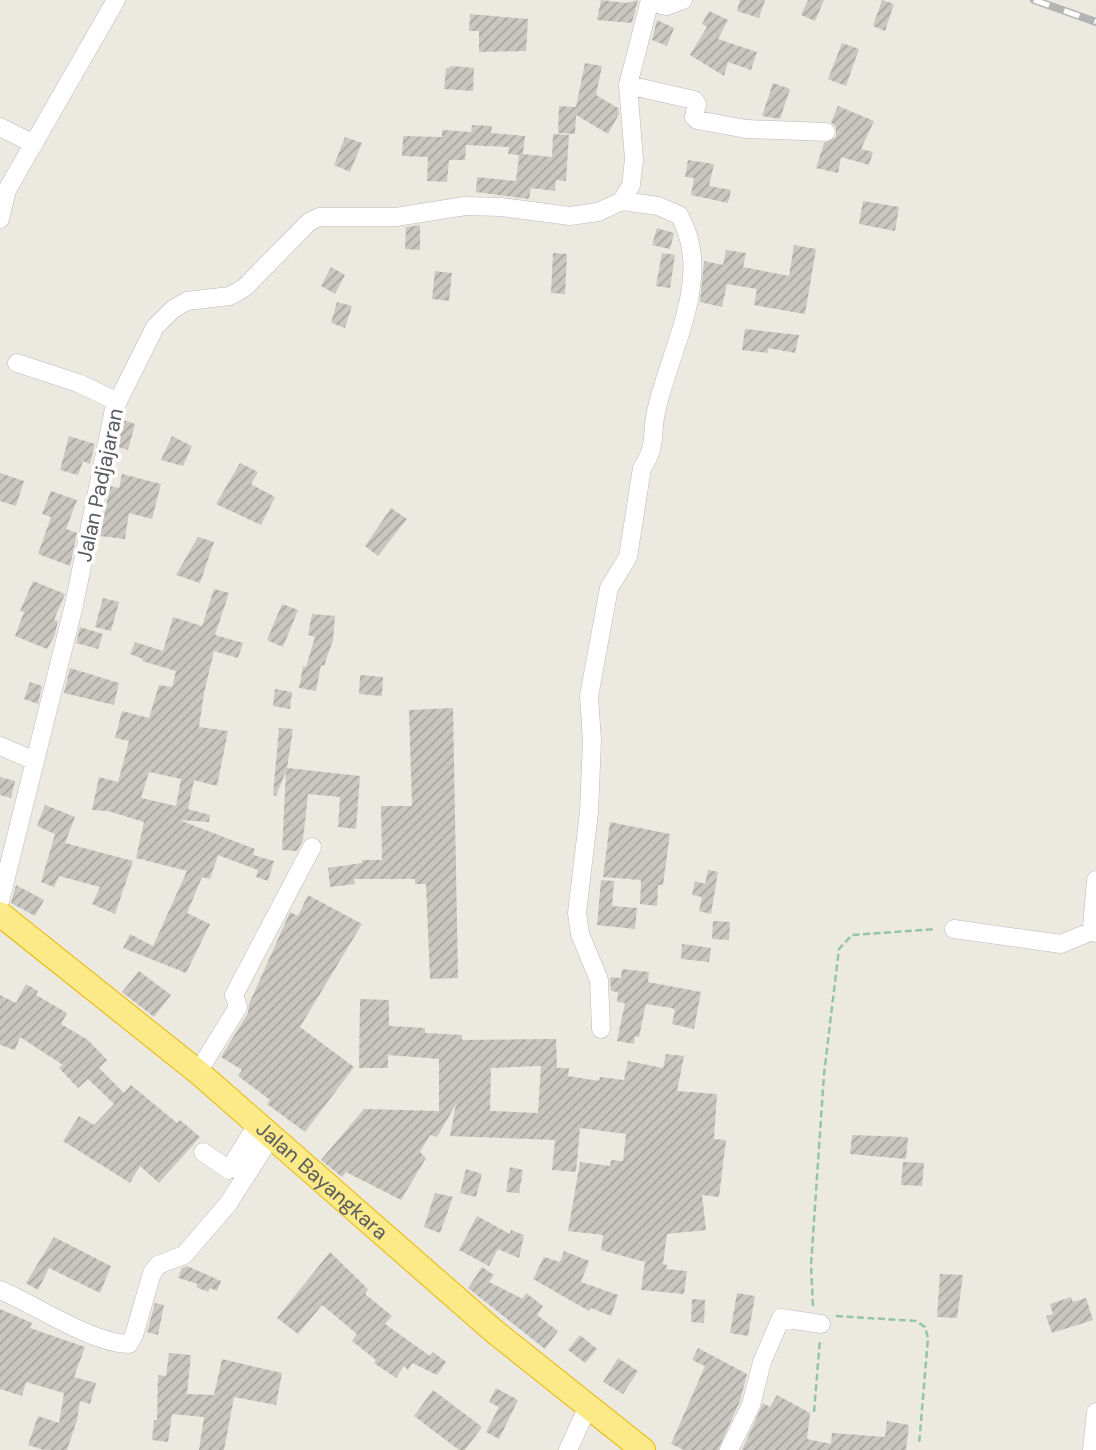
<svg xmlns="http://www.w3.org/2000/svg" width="1096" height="1450" viewBox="0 0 1096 1450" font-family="'DM Sans',sans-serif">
  <defs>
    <pattern id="building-hatch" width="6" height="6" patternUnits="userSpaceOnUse" patternTransform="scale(1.75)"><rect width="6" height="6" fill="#c9c7bf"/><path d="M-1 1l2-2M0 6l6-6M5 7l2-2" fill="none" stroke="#a6a59f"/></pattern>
  </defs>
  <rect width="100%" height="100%" fill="#eceae0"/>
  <path fill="url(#building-hatch)" fill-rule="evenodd" d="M601,0L626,3L638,0L632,23L597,20Z
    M740,0H765L759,18L737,11Z
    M808,0H824L815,21L801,15Z
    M882,0L894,4L885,31L873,26Z
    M709,11L728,20L718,39L757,52L751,70L728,62L724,76L690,55L707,27L702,24Z
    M470,14L528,19L526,51L479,52V31H469Z
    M657,20L674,28L667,46L652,40Z
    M842,43L859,49L846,86L828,79Z
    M585,63L602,66L596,95L618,108L619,114L608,134L576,115L575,134L558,133L559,106L576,107Z
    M452,66L474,68L473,91L444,89L446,69Z
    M773,83L790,89L780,119L762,116Z
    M838,106L874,121L861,149L873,152L869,165L841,157L838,173L816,168L824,143L836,137V127L831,122Z
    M472,125L492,126L491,133L525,136L523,154L552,157L553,134L569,135L566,181L556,180L555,191L531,188L529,199L476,192L477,177L516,181L519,155L508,154L509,147L466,145L465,160H449L447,182L427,181L428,157L402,156L403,136L442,137V130L471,132Z
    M345,137L362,143L350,172L334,165Z
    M688,160L714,164L709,186L731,190L728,203L691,195L694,178L685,177Z
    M863,201L899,207L895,231L859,224Z
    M420,225V250L405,249L406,227Z
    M657,228L674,233L670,249L652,245Z
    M794,245L816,249L805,314L754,305L757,289L727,284L722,307L700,302L704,261L723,265L726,250L746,253L743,267L789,276Z
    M553,253L567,254L565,294L551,293Z
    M662,253L675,255L670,288L656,286Z
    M331,267L345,275L335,294L321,286Z
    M435,271L452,273L449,301L432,299Z
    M337,302L352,306L345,328L331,323Z
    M745,329L799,335L795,353L768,348V353L742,350Z
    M123,420L135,424L128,450L118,447Z
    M69,436L95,444L90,464L83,461L78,475L60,470Z
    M172,436L192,446L183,466L161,460Z
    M240,463L258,472L251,484L275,497L261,525L216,504Z
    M0,473L24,481L16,506L0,501Z
    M122,474L161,484L152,519L129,513L125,539L100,536L110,486L119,488Z
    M51,491L77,500L66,529L77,533L70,566L38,554L51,517L42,514Z
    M391,508L407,519L378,556L365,546Z
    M198,537L214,542L200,583L176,575Z
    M33,581L65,594L54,620L58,621L54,637L47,649L15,636L24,612L20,611Z
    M214,589L229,593L215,635L243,643L238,658L214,651L204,693L199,727L228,731L217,786L194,780L188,809L210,815L209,822L179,820L255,849L253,855L274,861L268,881L256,877L258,870L218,855L210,879L202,877L187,913L210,924L186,973L123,948L130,934L153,946L187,871L136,858L144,822L108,811L92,810L99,777L118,782L129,741L115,738L122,711L149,718L159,685L172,687L176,671L142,661L143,659L130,654L135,642L163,651L173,617L202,626ZM149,772L181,779L176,806L141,798Z
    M103,598L119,602L111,631L95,627Z
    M282,604L298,610L283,647L267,640Z
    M312,614L335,616L333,640L324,666L321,665L316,691L299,688L303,666L306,667L315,637L308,635Z
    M80,627L103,634L98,649L76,643Z
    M70,668L119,683L114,705L64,693Z
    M360,675L383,677L382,696L359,694Z
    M30,682L42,686L38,704L24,699Z
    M275,689L292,692L290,709L273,706Z
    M453,708L458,978L430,979L426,884H415V879H354L355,884L330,887L328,868L362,863V860H382L381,806H412L409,710Z
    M279,728L293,729L287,768L360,776L356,829L338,827L340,797L308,794L303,840L297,851L282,850L286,771L276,796L273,795Z
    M0,777L15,781L11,798L0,795Z
    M45,805L75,817L65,843L133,861L115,914L92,904L100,887L59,876L54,887L41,882L55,834L37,826Z
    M610,822L670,834L663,885H658L657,906L640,904L641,880L603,877Z
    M708,870L718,872L711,914L699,911L702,897L692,895L695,881L705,884Z
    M601,880L614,881L612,906L637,908L635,929L597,925Z
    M16,885L44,900L35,916L11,903Z
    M308,895L362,924L300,1027L354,1067L305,1132L267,1104L270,1100L238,1076L242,1070L221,1057L248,1013L249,1004L290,912L298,916Z
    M713,921L730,922L729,940L712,939Z
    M682,944L711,948L709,962L681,959Z
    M622,969L649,972L648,982L701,992L694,1029L672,1024L675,1010L672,1008L646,1004L639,1037L635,1036L634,1044L617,1041L625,1003L617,1002L618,992L611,991L610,979L611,977L621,978Z
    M139,971L171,995L154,1017L122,992Z
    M26,984L38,991L36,995L67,1013L61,1024L88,1040L107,1060L99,1068L124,1093L131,1085L177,1123L180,1120L200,1137L159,1183L140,1166L130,1183L63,1141L79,1116L94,1125L114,1104L88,1079L78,1088L59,1068L63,1065L20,1037L15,1050L0,1045V995L16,1003Z
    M360,999L389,1000V1026L425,1028V1033L462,1035V1040L556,1039L557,1068H569L568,1076L599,1081L600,1077L624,1080L628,1061L663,1068L666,1054L684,1056L677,1091L717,1094L714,1139L726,1140L719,1197L702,1195L706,1230L667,1234L663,1264L667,1265L666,1269L687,1271L684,1294L641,1290L645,1262L601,1250L603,1235L568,1231L580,1162L610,1166L611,1160L623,1161L626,1134L580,1128L576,1172L552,1170L555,1140L450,1136L456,1104L437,1137L430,1135L420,1152L426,1158L401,1200L346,1172L342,1177L321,1160L364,1109L439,1111V1059L388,1055V1068H359ZM541,1066L538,1113L490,1111L491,1068Z
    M852,1135L908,1137L906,1159L850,1154Z
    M903,1162L924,1163L922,1186L901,1185Z
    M510,1167L523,1170L519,1193L506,1192Z
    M466,1169L482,1174L476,1197L460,1193Z
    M435,1193L453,1197L440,1233L424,1227Z
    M477,1216L510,1234L511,1230L524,1235L519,1258L498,1249L489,1266L459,1250Z
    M54,1237L111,1266L100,1293L49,1268L38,1290L26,1283Z
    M564,1251L589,1261L581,1282L618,1295L611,1316L591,1308L589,1311L533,1279L544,1257L560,1262Z
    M330,1252L368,1289L365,1294L392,1316L385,1324L430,1356L433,1352L446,1362L437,1375L412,1363L408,1370L404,1366L396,1378L374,1363L376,1360L352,1341L357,1334L322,1305L298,1334L277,1318Z
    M187,1266L221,1281L217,1291L210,1288L208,1292L196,1287L198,1284L178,1278L182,1268Z
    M482,1267L494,1275L489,1282L523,1299L526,1293L543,1306L537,1315L558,1331L545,1349L468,1288Z
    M940,1274L963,1275L957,1318L937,1317Z
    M737,1293L755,1296L748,1336L730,1333Z
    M1071,1297L1073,1302L1086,1298L1093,1320L1052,1333L1046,1316L1053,1314L1050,1304Z
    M692,1299L705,1300L704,1323L691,1322Z
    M155,1303L164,1305L158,1335L147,1332Z
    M0,1309L32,1323L30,1328L85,1347L74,1377L96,1383L90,1404L80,1401L77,1420L67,1450H44L28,1445L38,1416L59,1423L64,1393L26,1382L22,1396L0,1389Z
    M580,1335L597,1349L585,1363L568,1350Z
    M698,1348L747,1374L740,1401L718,1450H684L671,1444L705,1366L692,1360Z
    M169,1353L191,1355L187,1394L214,1395L222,1359L282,1373L276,1405L234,1397L224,1450H199L204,1417L172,1414L168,1442L152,1440L154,1420H157L158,1375L166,1376Z
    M618,1358L638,1371L623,1394L603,1382Z
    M496,1388L518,1400L499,1439L486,1432L499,1407L489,1402Z
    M433,1390L482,1427L465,1450H459L414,1416Z
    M777,1395L810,1413L807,1439L831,1444L832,1433L885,1437L887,1421L909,1425L906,1450H742L763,1403L770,1407Z"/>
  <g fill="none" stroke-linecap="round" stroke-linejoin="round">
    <g stroke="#b6b8bd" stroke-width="19">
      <path id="minor" d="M650,2L666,6L683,0
        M628,85L694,100L697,104L694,117L697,120L746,129L826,132
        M0,127L34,144
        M0,219L7,190L116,0
        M17,363L78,383L118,402
        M0,746L35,761
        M1096,880L1092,927L1096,933
        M0,901L74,605L114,409L155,327L173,309L187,301L230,296L244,288L309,222L319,217H396L465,206L501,207L570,216L598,212L622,201L631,185L634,159L628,85L650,0
        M954,929L1061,944L1092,931
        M601,1029L599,980L580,934L577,913L589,812L592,741L589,696L609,588L628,557L642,468C657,446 651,435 656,412C669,350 715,276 679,215L658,206L622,201
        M198,1072L238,1007L234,995L312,847
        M203,1152L229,1170L258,1123
        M0,1290C34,1304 93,1344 129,1344L134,1335L152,1273L158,1265L184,1255L228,1204L272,1135
        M568,1450L589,1404
        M729,1450L751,1405L762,1362L781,1318L821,1324
        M1092,1450L1096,1412"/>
    </g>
    <g stroke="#eab702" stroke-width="26">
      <g id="highway">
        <path id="s1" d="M0,914L198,1072L495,1332L643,1450"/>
      </g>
    </g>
    <path stroke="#95c5a7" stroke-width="2.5" stroke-dasharray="7 3.5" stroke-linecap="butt" d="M813,1306L811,1265L824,1074L839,949L852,935L936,929
      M836,1316L916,1321L925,1327L928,1338L919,1445
      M814,1412L820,1339"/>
    <use href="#minor" stroke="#fff" stroke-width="18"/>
    <use href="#highway" stroke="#fce987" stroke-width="24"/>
    <g stroke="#b3b4b4" stroke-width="8">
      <path id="rail" d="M1034,0L1096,22"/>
    </g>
    <use href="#rail" stroke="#fff" stroke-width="5" stroke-dasharray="16" stroke-linecap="butt"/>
  </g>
  <g text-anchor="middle" stroke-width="7" stroke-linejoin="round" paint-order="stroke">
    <g font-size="21" fill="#595c61" stroke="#fff">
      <text transform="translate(100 485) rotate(-78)" y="7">Jalan Padjajaran</text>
      <text dy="7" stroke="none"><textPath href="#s1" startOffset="418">Jalan Bayangkara</textPath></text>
    </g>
  </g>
</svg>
